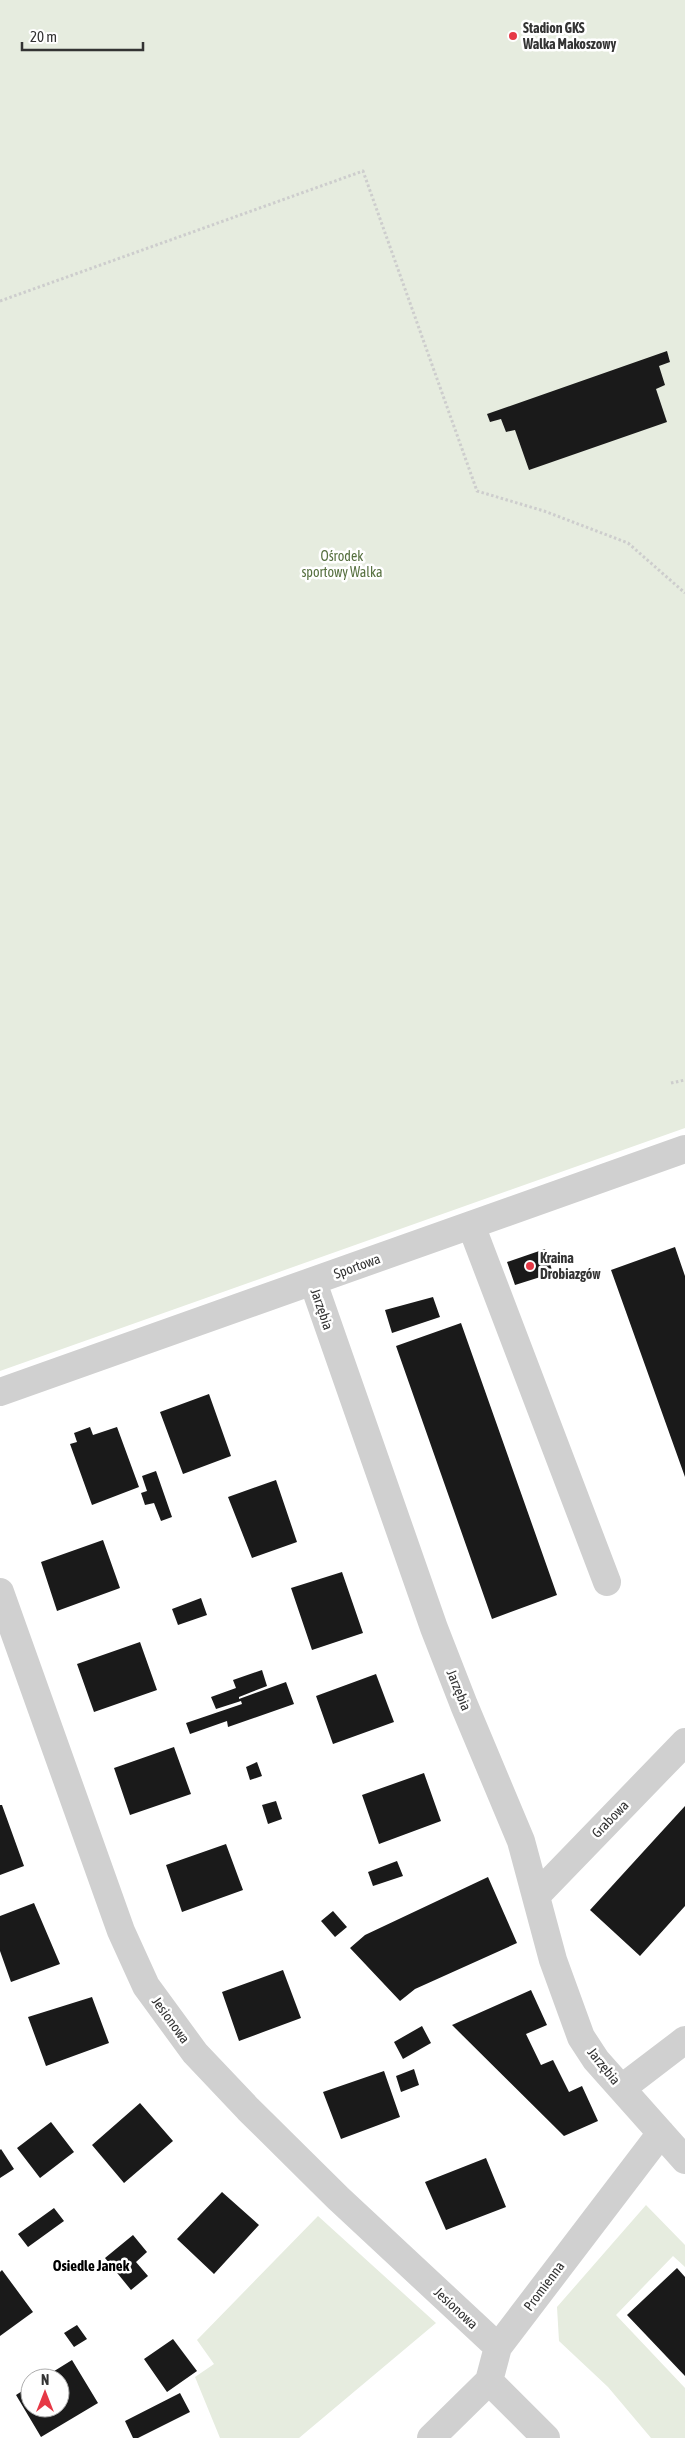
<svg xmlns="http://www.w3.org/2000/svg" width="685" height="2438" viewBox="0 0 685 2438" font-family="'Asap Condensed',sans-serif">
  <rect width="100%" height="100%" fill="#fff"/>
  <path fill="#e6ecdf" d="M0,0H685V1128L0,1371Z
    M646,2205L685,2245V2267L673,2256L616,2315L685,2388V2438H651L608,2387L559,2341L557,2307Z
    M318,2216L436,2323L299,2438H220L195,2377L214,2364L197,2340Z"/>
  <path fill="#1a1a1a" d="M667,351L670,362L659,366L665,385L656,389L667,422L529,470L515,430L506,432L501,419L490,422L487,414Z
    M675,1247L685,1276V1477L611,1270Z
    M545,1249L553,1273L515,1285L507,1262Z
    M433,1297L440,1317L392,1333L385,1310Z
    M461,1323L557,1595L492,1619L396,1346Z
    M209,1394L231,1456L183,1474L160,1412Z
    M90,1427L93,1435L117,1427L139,1487L92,1505L70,1444L77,1442L74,1433Z
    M156,1471L172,1517L161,1521L154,1503L145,1505L141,1493L147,1491L142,1476Z
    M276,1480L297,1542L252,1558L228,1497Z
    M103,1540L120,1588L57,1611L41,1562Z
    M342,1572L363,1633L312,1650L291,1588Z
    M201,1598L207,1615L178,1625L172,1609Z
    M140,1642L157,1690L94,1712L77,1664Z
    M262,1670L267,1686L239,1697V1699L286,1682L294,1704L228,1727L227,1721L190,1734L186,1723L242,1704L241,1701L216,1709L211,1697L236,1688L233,1680Z
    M376,1674L394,1722L333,1744L316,1696Z
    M174,1747L191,1794L130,1815L114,1768Z
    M257,1762L262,1776L250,1780L246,1767Z
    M424,1773L441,1821L379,1844L362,1795Z
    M276,1801L282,1819L268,1824L262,1805Z
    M0,1805H2L24,1866L0,1875Z
    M685,1806V1906L640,1956L590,1910Z
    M226,1844L243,1890L182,1912L166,1865Z
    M397,1861L403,1876L373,1886L368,1872Z
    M488,1877L517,1943L415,1989L400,2001L350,1948L365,1935Z
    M34,1903L60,1964L11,1982L0,1951V1916Z
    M333,1911L347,1927L335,1937L321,1921Z
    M283,1970L301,2018L239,2041L222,1992Z
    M531,1990L547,2025L526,2034L541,2065L553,2060L569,2092L582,2086L598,2121L564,2136L452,2025Z
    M92,1997L109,2043L46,2066L28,2017Z
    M422,2026L431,2043L403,2059L394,2042Z
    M414,2069L419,2085L401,2092L396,2076Z
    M384,2071L400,2117L341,2139L323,2092Z
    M140,2103L173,2141L124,2183L92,2145Z
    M51,2122L74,2152L40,2178L17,2148Z
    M1,2149L14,2169L0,2178V2150Z
    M486,2158L506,2207L446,2230L425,2182Z
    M222,2192L259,2225L214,2274L177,2239Z
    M54,2208L64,2221L28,2247L18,2234Z
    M133,2235L147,2252L136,2262L148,2276L131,2290L105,2258Z
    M677,2268L685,2277V2376L627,2315Z
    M2,2270L33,2312L0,2336V2272Z
    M77,2325L87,2339L74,2347L64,2333Z
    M173,2339L197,2371L167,2392L144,2359Z
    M72,2360L98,2403L41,2437L16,2395L30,2386V2408H60V2378H43Z
    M180,2393L190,2412L138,2438H133L125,2421Z"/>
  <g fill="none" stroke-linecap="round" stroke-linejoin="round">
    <path stroke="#cdcdcd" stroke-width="3" stroke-dasharray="2.5 2.5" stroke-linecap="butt" d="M0,301L363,171L477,491L544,511L628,543L685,593
      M671,1083L685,1080"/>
    <path stroke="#d0d0d0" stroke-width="28" d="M471,1225L607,1582
      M313,1282L434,1628L464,1705L521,1841L553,1960L581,2037L596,2060L685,2160
      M0,1392L685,1149
      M0,1592L121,1931L146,1986L195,2053L248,2109L338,2198L498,2347
      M536,1896L685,1742
      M622,2088L685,2040
      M489,2381L546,2438
      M431,2438L489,2381L498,2347L661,2133"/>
  </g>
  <g fill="#e63946" stroke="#fff" stroke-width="2">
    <circle cx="513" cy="36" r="5"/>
    <circle cx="530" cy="1266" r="5"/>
  </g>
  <g text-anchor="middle" stroke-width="5" stroke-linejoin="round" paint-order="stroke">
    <g font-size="14" font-weight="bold" fill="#333" stroke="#fff" text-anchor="start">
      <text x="523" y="33">Stadion GKS<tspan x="523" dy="16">Walka Makoszowy</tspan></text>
      <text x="540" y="1263">Kraina<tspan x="540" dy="16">Drobiazgów</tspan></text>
    </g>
    <g font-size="14" fill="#56703f" stroke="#fff">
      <text x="342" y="561">Ośrodek<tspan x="342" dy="16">sportowy Walka</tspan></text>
    </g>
    <g font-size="14" fill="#333" stroke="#fff">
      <text transform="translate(357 1266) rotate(-20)" y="5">Sportowa</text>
      <text transform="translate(322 1309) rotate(71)" y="5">Jarzębia</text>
      <text transform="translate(459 1690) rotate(68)" y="5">Jarzębia</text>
      <text transform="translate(610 1819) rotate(-46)" y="5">Grabowa</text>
      <text transform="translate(171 2020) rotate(54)" y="5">Jesionowa</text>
      <text transform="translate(604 2066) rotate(51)" y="5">Jarzębia</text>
      <text transform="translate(544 2286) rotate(-53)" y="5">Promienna</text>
      <text transform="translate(456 2308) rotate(43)" y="5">Jesionowa</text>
    </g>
    <g font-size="15" font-weight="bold" fill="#000" stroke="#fff">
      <text x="91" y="2271">Osiedle Janek</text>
    </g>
  </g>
  <g transform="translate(45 2393)"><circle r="24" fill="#ffffff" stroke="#adadad"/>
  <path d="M0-4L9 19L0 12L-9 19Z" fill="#e63946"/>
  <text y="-8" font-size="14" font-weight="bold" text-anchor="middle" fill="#333333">N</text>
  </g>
  <path d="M22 42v8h121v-8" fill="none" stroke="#333333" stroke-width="2.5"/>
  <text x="30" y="42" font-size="15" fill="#333333" stroke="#ffffff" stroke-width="4" paint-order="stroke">20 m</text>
</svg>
